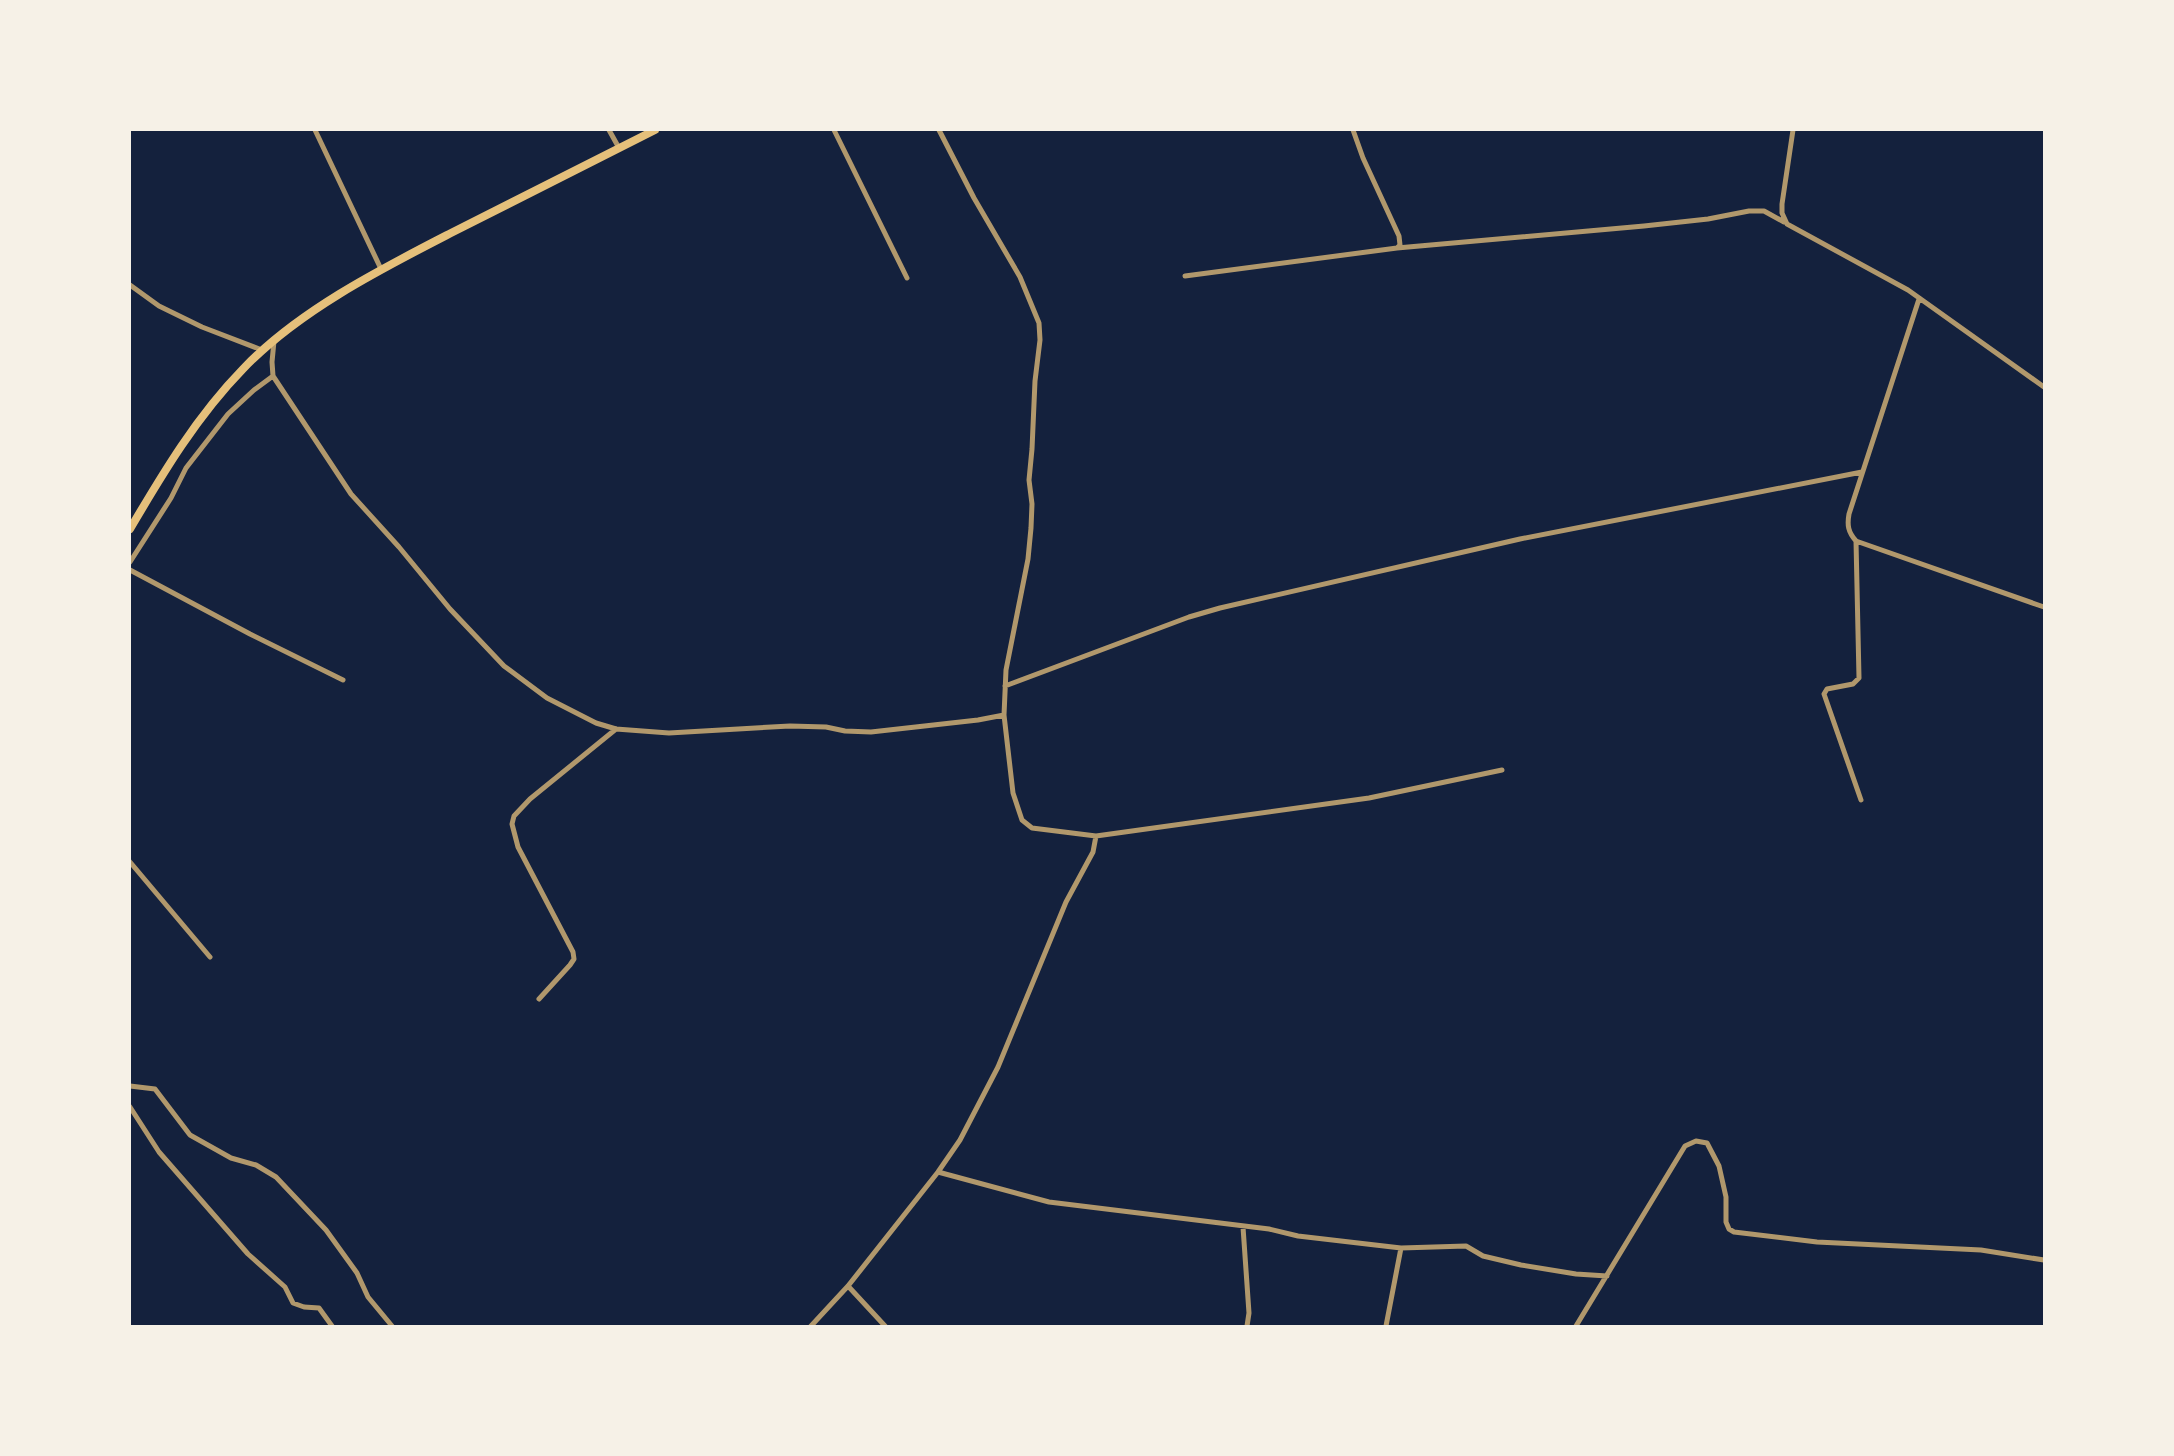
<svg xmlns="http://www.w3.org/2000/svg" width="2174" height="1456" viewBox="0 0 2174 1456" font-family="Bitter,serif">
  <rect width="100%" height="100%" fill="#14213d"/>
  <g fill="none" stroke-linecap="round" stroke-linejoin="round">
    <path stroke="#b1986c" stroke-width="5" d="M315,130L381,269
      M609,130L619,148
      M834,130L907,278
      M1793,130L1782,204V213L1787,224L1908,290L2044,387
      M1397,248L1644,226L1708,219L1749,211H1764L1784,222
      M1185,276L1397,248L1400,245L1399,236L1363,158L1353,130
      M130,285L159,306L202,327L262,350
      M1919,299L1849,514C1847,525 1848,532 1856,541L2044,607
      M274,341L272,362L273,376L351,494L399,547L450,609L504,666L547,698L596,723L616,729L669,733L790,726L826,727L845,731L871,732L978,720L1004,715
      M1856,541L1859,678L1853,684L1827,689L1824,694L1861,800
      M130,562L171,498L186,468L228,414L254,390L273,376
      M130,570L250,634L343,680
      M1005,686L1189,617L1220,608L1520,539L1862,472
      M1096,836L1369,798L1502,770
      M130,862L210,957
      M539,999L570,965L574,959L573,952L518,847L512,824L514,816L530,799L616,729
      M130,1086L155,1089L190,1135L231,1158L256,1165L276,1177L326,1230L357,1273L368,1297L392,1326
      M130,1107L159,1152L248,1254L285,1287L293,1303L304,1307L319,1308L332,1326
      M938,1172L1049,1202L1269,1229L1298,1236L1401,1248L1466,1246L1483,1256L1521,1265L1576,1274L1607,1276
      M1243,1227L1249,1313L1247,1326
      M848,1286L885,1326
      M811,1326L848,1286L938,1172L960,1140L998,1067L1066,902L1093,852L1096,836L1032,828L1022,820L1013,793L1004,715L1006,670L1028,559L1031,528L1032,504L1029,480L1032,449L1035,381L1040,340L1039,323L1020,277L974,198L939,130
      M1386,1326L1401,1248
      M1576,1326L1685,1146L1696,1141L1707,1143L1719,1166L1726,1197V1222L1729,1229L1734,1232L1817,1242L1981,1250L2044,1260"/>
    <path stroke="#e5c07b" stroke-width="8" d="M130,529C163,473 197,416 243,369C298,311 381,269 451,233C519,198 587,164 655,130"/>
  </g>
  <rect width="2174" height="1456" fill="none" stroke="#f6f1e7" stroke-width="262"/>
</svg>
